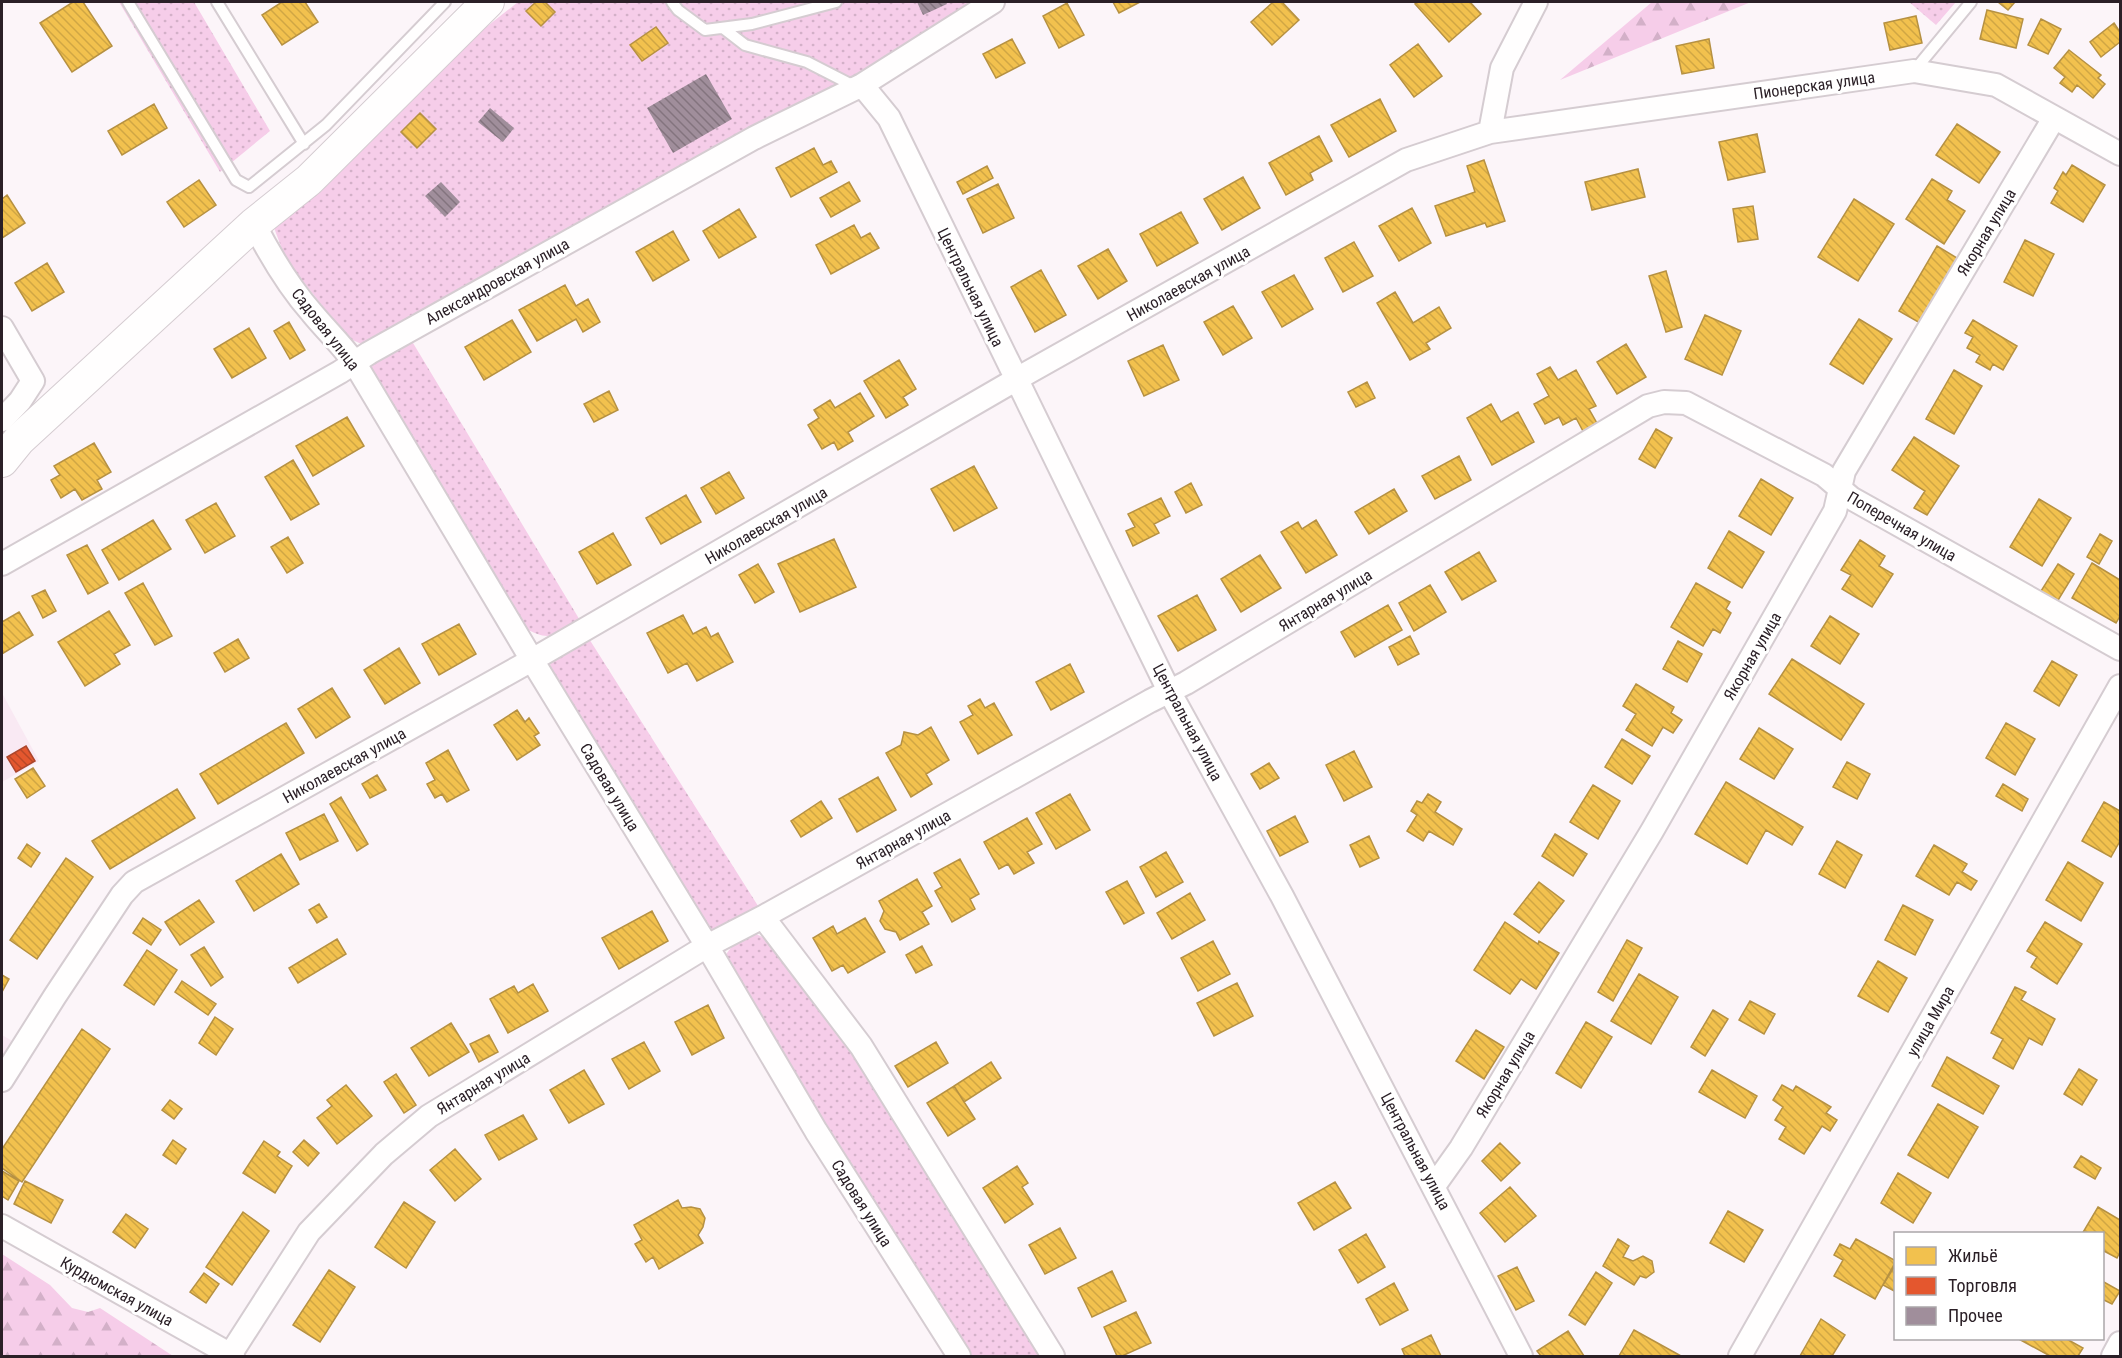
<svg xmlns="http://www.w3.org/2000/svg" width="2122" height="1358" viewBox="0 0 2122 1358" font-family="'Roboto Condensed',sans-serif">
  <defs>
    <pattern id="green-dots" width="8" height="8" patternUnits="userSpaceOnUse" patternTransform="scale(1.5)"><rect width="8" height="8" fill="#f6cde9"/><path d="M2 2h.1M6 6h.1" fill="none" stroke="#d3b0c8" stroke-width="1.8" stroke-linecap="round"/></pattern>
    <pattern id="forest-firs" width="22" height="20" patternUnits="userSpaceOnUse" patternTransform="scale(1.5)"><rect width="22" height="20" fill="#f6cde9"/><path d="M5 1l3.5 6h-7zM16 11l3.5 6h-7z" fill="#d3b0c8"/></pattern>
    <pattern id="homes-back-hatch" width="6" height="6" patternUnits="userSpaceOnUse" patternTransform="scale(1.5)"><rect width="6" height="6" fill="#f2c14e"/><path d="M-1 5l2 2M0 0l6 6M5-1l2 2" fill="none" stroke="#d0a644"/></pattern>
    <pattern id="shops-back-hatch" width="6" height="6" patternUnits="userSpaceOnUse" patternTransform="scale(1.5)"><rect width="6" height="6" fill="#e4572e"/><path d="M-1 5l2 2M0 0l6 6M5-1l2 2" fill="none" stroke="#b94827"/></pattern>
    <pattern id="building-back-hatch" width="6" height="6" patternUnits="userSpaceOnUse" patternTransform="scale(1.5)"><rect width="6" height="6" fill="#a08e9b"/><path d="M-1 5l2 2M0 0l6 6M5-1l2 2" fill="none" stroke="#83747e"/></pattern>
  </defs>
  <rect width="100%" height="100%" fill="#fcf5f9"/>
  <path fill="#f9e9f3" d="M2,693L39,761L2,782Z
    M2,1035L14,1042L2,1062Z"/>
  <path fill="url(#green-dots)" d="M119,2H194L270,131L220,172Z
    M518,2H983L848,83L366,346L348,338L286,260L273,225L254,211Z
    M1909,2H1956L1936,25Z
    M410,338L581,622C555,635 550,643 523,627L367,369L370,362Z
    M586,634L760,909L720,933L703,930L610,775L550,665L555,652Z
    M756,934L771,941L854,1051L1046,1356H967L822,1129L724,958C734,942 738,939 756,934Z"/>
  <path fill="url(#forest-firs)" d="M1652,2H1751L1560,80Z
    M2,1254L50,1285L72,1308L88,1312L100,1308L173,1356H2Z"/>
  <path fill="url(#homes-back-hatch)" stroke="#b69142" stroke-width="1.5" d="M73,2H83L112,46L72,72L40,23Z
    M282,2H305L318,22L282,45L262,15Z
    M536,2H545L555,12L541,26L526,11Z
    M1113,2H1140L1119,13Z
    M1273,2H1282L1299,20L1272,45L1251,22Z
    M1418,2H1470L1481,14L1449,42L1415,4Z
    M1998,2H2015L2008,10Z
    M1067,3L1084,35L1059,48L1043,16Z
    M1987,10L2023,19L2016,48L1980,39Z
    M1916,16L1922,43L1890,50L1884,23Z
    M2041,19L2061,29L2048,54L2028,45Z
    M2114,23L2120,32V42L2101,57L2090,42Z
    M656,27L668,43L642,61L630,45Z
    M1012,39L1025,63L996,78L983,54Z
    M1709,39L1714,68L1682,74L1676,46Z
    M1418,44L1442,76L1414,97L1390,65Z
    M2069,50L2101,75L2098,78L2105,84L2093,98L2077,85L2072,92L2060,83L2065,77L2054,68Z
    M1380,99L1396,131L1349,157L1331,125Z
    M154,104L167,128L122,155L108,131Z
    M420,113L436,129L417,148L401,132Z
    M1957,124L2000,152L1979,183L1936,155Z
    M1757,134L1765,172L1728,180L1719,142Z
    M1319,136L1332,161L1310,173L1313,180L1286,195L1269,163Z
    M814,148L823,165L831,161L837,172L791,197L776,168Z
    M1484,160L1505,221L1487,227L1485,223L1446,236L1435,206L1475,192L1467,166Z
    M2072,165L2105,185L2083,222L2051,203L2058,191L2054,188L2063,172L2066,175Z
    M987,166L993,178L963,194L957,182Z
    M1638,169L1645,197L1592,210L1585,182Z
    M1243,177L1260,208L1222,230L1204,199Z
    M1932,179L1952,191L1947,200L1965,211L1944,244L1906,219Z
    M199,180L216,205L184,227L167,202Z
    M849,182L860,201L831,217L820,198Z
    M998,184L1014,218L983,233L967,199Z
    M7,195L25,223L2,238V199Z
    M1854,199L1894,224L1858,281L1818,257Z
    M1753,206L1758,239L1738,242L1733,209Z
    M1412,208L1431,243L1399,261L1379,226Z
    M739,209L756,237L719,258L703,231Z
    M1181,212L1198,243L1157,266L1140,234Z
    M854,225L861,238L870,233L879,248L831,274L816,245Z
    M673,231L689,260L653,281L636,252Z
    M2025,240L2054,254L2033,296L2004,282Z
    M1354,242L1373,276L1343,292L1325,258Z
    M1937,246L1957,258L1920,323L1899,311Z
    M1108,249L1127,281L1098,299L1078,266Z
    M47,263L64,292L32,311L15,283Z
    M1041,270L1066,315L1035,332L1011,287Z
    M1666,271L1682,327L1666,332L1649,276Z
    M1294,275L1313,309L1282,327L1262,292Z
    M565,285L576,306L588,299L600,322L583,332L576,319L537,341L519,310Z
    M1395,292L1413,323L1439,307L1451,328L1426,343L1430,349L1410,360L1377,303Z
    M1233,306L1252,338L1223,355L1204,322Z
    M1705,315L1741,331L1722,375L1685,359Z
    M1859,319L1892,339L1863,384L1830,364Z
    M512,320L531,352L484,380L465,347Z
    M1973,320L2017,346L2003,370L1993,364L1990,370L1976,362L1980,355L1967,348L1973,337L1965,333Z
    M289,322L305,350L290,359L274,331Z
    M249,328L266,358L232,378L214,349Z
    M1626,344L1646,377L1617,394L1597,362Z
    M1163,345L1179,380L1144,396L1128,361Z
    M899,360L916,389L903,397L908,405L886,418L864,381Z
    M1550,367L1558,380L1576,370L1596,406L1589,409L1598,425L1584,433L1576,418L1563,425L1559,417L1545,424L1534,404L1549,396L1537,374Z
    M1954,370L1982,386L1954,434L1926,419Z
    M1367,382L1375,398L1356,407L1348,392Z
    M609,391L618,410L594,422L584,404Z
    M860,393L874,416L848,432L853,441L838,450L834,442L822,449L808,425L819,418L814,410L830,400L835,408Z
    M1491,404L1501,422L1518,412L1534,442L1492,465L1467,418Z
    M347,417L364,446L313,476L296,446Z
    M1656,429L1672,438L1655,468L1639,459Z
    M1914,437L1959,466L1927,515L1914,508L1925,491L1892,470Z
    M94,443L111,472L97,480L102,489L82,500L75,489L61,498L51,480L60,475L54,466Z
    M1459,456L1471,480L1435,499L1422,476Z
    M293,460L319,504L291,520L265,477Z
    M974,466L997,508L954,531L931,489Z
    M729,472L744,498L716,514L701,488Z
    M1761,479L1793,498L1771,535L1739,516Z
    M1191,483L1202,505L1186,513L1175,492Z
    M1394,489L1407,511L1369,534L1355,512Z
    M686,495L701,522L661,544L646,518Z
    M1161,498L1170,516L1154,524L1159,533L1133,546L1126,531L1135,527L1128,514Z
    M2039,499L2071,518L2042,566L2010,547Z
    M216,503L235,536L205,553L186,520Z
    M153,520L171,549L119,580L102,550Z
    M1316,520L1337,555L1306,573L1281,532L1298,522L1302,529Z
    M1729,531L1764,552L1742,588L1708,568Z
    M613,533L631,565L597,584L579,552Z
    M2100,534L2112,541L2099,564L2087,557Z
    M288,537L303,563L287,573L271,547Z
    M834,539L856,587L800,612L778,564Z
    M1860,540L1885,556L1879,566L1893,574L1872,607L1842,589L1851,575L1841,570Z
    M87,545L108,583L88,594L67,555Z
    M1479,552L1496,581L1462,600L1445,572Z
    M1260,555L1281,588L1241,612L1221,579Z
    M2092,563L2120,580V616L2116,623L2072,598Z
    M758,564L774,592L755,603L739,575Z
    M2058,564L2074,574L2057,602L2041,591Z
    M143,583L172,636L155,645L125,593Z
    M1696,583L1730,602L1726,609L1731,613L1720,633L1713,629L1703,646L1671,627Z
    M1430,585L1446,612L1414,631L1399,603Z
    M45,590L56,611L43,618L32,596Z
    M1197,595L1216,630L1178,651L1158,616Z
    M1388,605L1402,630L1355,657L1341,632Z
    M109,611L130,645L114,654L120,664L85,686L58,642Z
    M19,612L33,635L2,654V622Z
    M683,615L693,634L706,627L711,637L718,633L733,662L697,681L687,663L668,673L647,633Z
    M1830,616L1859,634L1840,664L1811,646Z
    M459,624L476,654L439,675L422,644Z
    M1410,636L1419,654L1398,665L1389,647Z
    M238,639L249,658L225,672L214,653Z
    M1678,641L1702,654L1687,682L1663,669Z
    M399,648L420,683L385,704L364,670Z
    M1792,659L1864,704L1841,740L1769,694Z
    M2052,661L2077,675L2059,706L2034,691Z
    M1070,664L1084,692L1051,710L1036,682Z
    M1636,684L1674,707L1671,713L1682,720L1673,733L1663,727L1652,746L1626,730L1636,714L1623,706Z
    M332,688L350,717L316,738L298,709Z
    M980,699L985,708L994,703L1012,735L978,754L960,722L973,715L968,706Z
    M517,710L525,722L529,718L539,733L534,736L540,745L517,760L494,725Z
    M286,723L304,753L218,804L200,774Z
    M2006,723L2035,739L2015,775L1986,758Z
    M931,727L949,760L926,774L932,784L911,797L886,753L901,745L904,732L918,735Z
    M1759,728L1793,749L1774,779L1740,759Z
    M1622,739L1650,756L1632,784L1605,767Z
    M448,750L469,790L447,802L442,794L435,798L427,784L435,780L426,763Z
    M1354,751L1372,787L1344,801L1326,765Z
    M1847,762L1870,774L1857,799L1833,787Z
    M1269,763L1279,778L1260,789L1251,774Z
    M33,768L45,786L27,798L15,779Z
    M377,775L386,790L370,798L362,784Z
    M878,777L896,810L857,832L839,799Z
    M1726,782L1803,827L1792,845L1766,830L1747,864L1695,834Z
    M2003,784L2028,799L2022,811L1996,796Z
    M1593,785L1620,801L1598,839L1570,822Z
    M177,789L195,818L110,869L92,841Z
    M1070,794L1090,830L1056,849L1036,813Z
    M1428,794L1441,802L1435,812L1462,829L1453,845L1429,831L1423,841L1407,831L1417,815L1411,811L1417,801L1422,803Z
    M341,797L368,844L357,851L330,804Z
    M821,801L832,818L801,837L791,821Z
    M2104,802L2120,811V841L2111,857L2082,841Z
    M324,814L338,841L300,860L286,833Z
    M1295,816L1308,842L1280,856L1267,831Z
    M1027,818L1042,844L1027,852L1034,863L1014,874L1008,864L999,869L984,842Z
    M1555,834L1587,854L1573,876L1542,856Z
    M1369,836L1379,858L1360,867L1350,845Z
    M1837,841L1862,855L1845,888L1819,874Z
    M27,844L40,853L31,867L18,858Z
    M1934,845L1967,864L1962,872L1977,881L1971,890L1957,882L1949,895L1916,876Z
    M1166,852L1183,882L1156,897L1140,867Z
    M281,854L299,884L254,911L236,881Z
    M66,858L93,877L37,959L10,940Z
    M960,859L979,894L970,899L975,909L952,922L935,891L942,887L934,873Z
    M2068,862L2103,883L2081,921L2046,900Z
    M917,879L932,906L922,912L929,924L900,940L896,932L885,929L880,921L884,911L879,901Z
    M1127,881L1144,913L1124,924L1106,892Z
    M1539,882L1564,901L1539,933L1514,914Z
    M1190,893L1205,920L1172,939L1157,913Z
    M199,900L214,922L180,945L165,922Z
    M319,904L327,917L317,923L309,910Z
    M1903,905L1933,920L1915,955L1885,940Z
    M652,911L668,941L619,969L602,938Z
    M143,918L161,930L151,945L133,933Z
    M865,918L885,952L848,973L843,965L832,971L813,938L833,926L837,934Z
    M1505,922L1538,944L1539,941L1559,953L1536,989L1521,979L1510,994L1474,970Z
    M2045,922L2082,944L2057,984L2031,967L2037,957L2027,951Z
    M337,939L346,954L298,983L289,968Z
    M1627,940L1642,948L1613,1001L1598,992Z
    M1213,941L1230,974L1198,991L1181,958Z
    M922,946L932,965L916,973L906,955Z
    M204,947L223,977L211,986L191,955Z
    M147,950L177,970L154,1005L124,985Z
    M1878,961L1907,978L1888,1012L1858,996Z
    M1639,974L1678,997L1651,1044L1611,1021Z
    M2,975L9,979L2,992Z
    M182,981L216,1004L208,1015L175,992Z
    M1237,983L1253,1016L1214,1036L1197,1003Z
    M533,984L548,1011L508,1033L490,999L514,986L518,993Z
    M2015,987L2026,992L2021,1000L2055,1019L2042,1045L2029,1038L2013,1069L1993,1058L2003,1039L1991,1033Z
    M1750,1001L1775,1014L1764,1034L1739,1020Z
    M708,1005L724,1038L692,1055L675,1022Z
    M1713,1010L1728,1019L1705,1056L1691,1047Z
    M215,1017L233,1029L216,1055L199,1043Z
    M1586,1022L1612,1037L1581,1088L1556,1073Z
    M451,1023L469,1052L429,1076L411,1048Z
    M82,1029L110,1049L22,1182L2,1168V1149Z
    M1476,1030L1504,1047L1484,1079L1456,1061Z
    M489,1035L498,1052L479,1062L470,1044Z
    M644,1042L660,1071L629,1089L612,1059Z
    M936,1042L948,1063L908,1087L895,1066Z
    M1947,1057L1999,1086L1983,1114L1932,1086Z
    M991,1062L1001,1078L964,1102L954,1086Z
    M2079,1069L2097,1080L2082,1105L2064,1094Z
    M584,1070L604,1104L569,1123L550,1090Z
    M1712,1070L1757,1096L1745,1118L1699,1092Z
    M396,1074L416,1105L404,1113L384,1082Z
    M346,1085L372,1116L337,1144L317,1118L332,1106L327,1100Z
    M1782,1085L1793,1091L1796,1086L1831,1107L1826,1113L1837,1120L1830,1131L1822,1126L1804,1154L1779,1139L1786,1127L1775,1120L1783,1107L1773,1100Z
    M954,1086L975,1119L948,1136L927,1103Z
    M170,1100L182,1109L174,1119L162,1110Z
    M1938,1104L1978,1127L1948,1178L1908,1155Z
    M523,1115L537,1139L499,1160L485,1135Z
    M173,1140L186,1149L176,1164L163,1155Z
    M304,1140L319,1153L308,1166L293,1152Z
    M264,1141L280,1152L277,1156L292,1166L275,1193L243,1173Z
    M1500,1143L1520,1163L1501,1181L1482,1161Z
    M455,1149L481,1179L455,1201L430,1170Z
    M2081,1156L2101,1168L2095,1179L2074,1167Z
    M1017,1166L1028,1183L1022,1187L1033,1204L1005,1223L983,1188Z
    M2,1171L19,1181L8,1200L2,1196Z
    M1898,1173L1931,1193L1913,1223L1881,1203Z
    M25,1181L63,1200L51,1223L14,1204Z
    M1335,1182L1351,1208L1314,1230L1298,1203Z
    M1510,1187L1536,1216L1505,1242L1480,1213Z
    M678,1200L682,1208L691,1207L700,1209L705,1218L703,1227L698,1235L703,1243L659,1269L653,1257L646,1262L635,1244L642,1240L634,1225Z
    M404,1202L435,1222L406,1268L375,1247Z
    M2098,1207L2120,1220V1252L2117,1258L2102,1250V1234H2082Z
    M1728,1211L1763,1230L1744,1262L1710,1243Z
    M243,1212L269,1231L232,1285L206,1267Z
    M126,1214L148,1229L135,1248L113,1232Z
    M1060,1228L1076,1258L1045,1274L1029,1245Z
    M1366,1234L1385,1267L1358,1283L1339,1250Z
    M1618,1239L1629,1246L1623,1257L1633,1261L1643,1256L1652,1261L1654,1272L1646,1278L1640,1276L1634,1285L1603,1266Z
    M1856,1239L1896,1261L1875,1299L1834,1276L1843,1260L1834,1255L1840,1244L1850,1249Z
    M1896,1264V1292L1883,1285Z
    M1517,1267L1534,1301L1516,1310L1498,1276Z
    M329,1270L355,1287L320,1342L293,1325Z
    M1112,1271L1126,1301L1092,1317L1078,1288Z
    M1596,1272L1612,1283L1585,1325L1569,1315Z
    M204,1273L219,1284L206,1303L190,1292Z
    M2102,1281L2120,1291L2112,1304L2104,1300L2102,1302Z
    M1394,1283L1408,1310L1380,1325L1366,1299Z
    M1136,1312L1151,1343L1122,1356H1117L1104,1327Z
    M1821,1319L1845,1335L1832,1356H1800Z
    M1634,1330L1681,1356H1619Z
    M1568,1331L1584,1356H1541L1537,1351Z
    M1431,1335L1441,1356H1405L1402,1349Z
    M2017,1338H2065L2083,1348L2078,1356H2050Z"/>
  <path fill="url(#shops-back-hatch)" stroke="#ac462c" stroke-width="1.5" d="M26,746L35,761L16,772L7,757Z"/>
  <path fill="url(#building-back-hatch)" d="M917,2H946L947,4L923,15Z
    M706,74L732,119L673,153L647,108Z
    M490,108L514,128L503,142L478,122Z
    M441,182L460,202L445,217L425,196Z"/>
  <g fill="none" stroke-linecap="round" stroke-linejoin="round">
    <g stroke="#d5ccd1" stroke-width="14">
      <path id="lane" d="M128,2L236,180L249,187L326,125L445,2
        M217,2L304,144
        M672,2L678,10L705,30L752,24L836,2
        M723,28L745,45L807,62L848,83L856,84
        M1914,71L1971,2"/>
    </g>
    <g stroke="#d5ccd1" stroke-width="26">
      <path id="street" d="M862,85L889,118L1169,691L1282,896L1521,1356
        M1490,132L1502,68L1536,2
        M254,224C270,255 289,287 312,313C326,330 341,344 354,362L532,660L707,946L816,1131L959,1356
        M2,328L33,381L20,401L2,420
        M2,564L340,372L369,353L754,138L862,85L993,2
        M763,917L861,1046L1053,1356
        M2,1080L55,996L122,895L134,882L532,660L1029,372L1406,160L1490,132L1914,71L1996,85L2120,154
        M1434,1186L1461,1148L1652,831L1835,511L1844,471L2054,118
        M2,1226L233,1356
        M230,1355L309,1232L384,1154L429,1116L707,946L763,917L1150,701L1186,683L1648,406L1664,402L1686,403L1824,475L1851,498L2120,649
        M1740,1356L2120,686
        M2113,1356L2120,1343"/>
    </g>
    <g stroke="#d5ccd1" stroke-width="34">
      <path id="secondary" d="M2,461L19,440L254,224L309,180L488,2"/>
    </g>
    <use href="#lane" stroke="#fffefe" stroke-width="10"/>
    <use href="#street" stroke="#fffefe" stroke-width="22"/>
    <use href="#secondary" stroke="#fffefe" stroke-width="32"/>
  </g>
  <g text-anchor="middle" stroke-width="6" stroke-linejoin="round" paint-order="stroke">
    <g font-size="16" fill="#2b2027" stroke="#fff">
      <text transform="translate(1814 85) rotate(-8)" y="6">Пионерская улица</text>
      <text transform="translate(1986 232) rotate(-59)" y="6">Якорная улица</text>
      <text transform="translate(497 281) rotate(-29)" y="6">Александровская улица</text>
      <text transform="translate(1188 283) rotate(-29)" y="6">Николаевская улица</text>
      <text transform="translate(971 287) rotate(64)" y="6">Центральная улица</text>
      <text transform="translate(326 329) rotate(52)" y="6">Садовая улица</text>
      <text transform="translate(766 525) rotate(-30)" y="6">Николаевская улица</text>
      <text transform="translate(1902 526) rotate(30)" y="6">Поперечная улица</text>
      <text transform="translate(1325 600) rotate(-31)" y="6">Янтарная улица</text>
      <text transform="translate(1752 656) rotate(-60)" y="6">Якорная улица</text>
      <text transform="translate(1188 722) rotate(62)" y="6">Центральная улица</text>
      <text transform="translate(344 765) rotate(-29)" y="6">Николаевская улица</text>
      <text transform="translate(610 787) rotate(59)" y="6">Садовая улица</text>
      <text transform="translate(903 839) rotate(-29)" y="6">Янтарная улица</text>
      <text transform="translate(1930 1021) rotate(-60)" y="6">улица Мира</text>
      <text transform="translate(1505 1074) rotate(-59)" y="6">Якорная улица</text>
      <text transform="translate(483 1083) rotate(-31)" y="6">Янтарная улица</text>
      <text transform="translate(1416 1151) rotate(62)" y="6">Центральная улица</text>
      <text transform="translate(862 1203) rotate(58)" y="6">Садовая улица</text>
      <text transform="translate(117 1291) rotate(29)" y="6">Курдюмская улица</text>
    </g>
  </g>
  <rect width="2122" height="1358" fill="none" stroke="#2b2027" stroke-width="6"/>
  <rect x="1894" y="1232" width="210" height="108" fill="#ffffff" stroke="#aaa6a9" stroke-width="1.5"/>
  <rect x="1906" y="1247" width="30" height="18" fill="#f2c14e" stroke="#aaa6a9" stroke-width="1.5"/>
  <text x="1948" y="1262" font-size="18" fill="#2b2027">Жильё</text>
  <rect x="1906" y="1277" width="30" height="18" fill="#e4572e" stroke="#aaa6a9" stroke-width="1.5"/>
  <text x="1948" y="1292" font-size="18" fill="#2b2027">Торговля</text>
  <rect x="1906" y="1307" width="30" height="18" fill="#a08e9b" stroke="#aaa6a9" stroke-width="1.5"/>
  <text x="1948" y="1322" font-size="18" fill="#2b2027">Прочее</text>
</svg>
